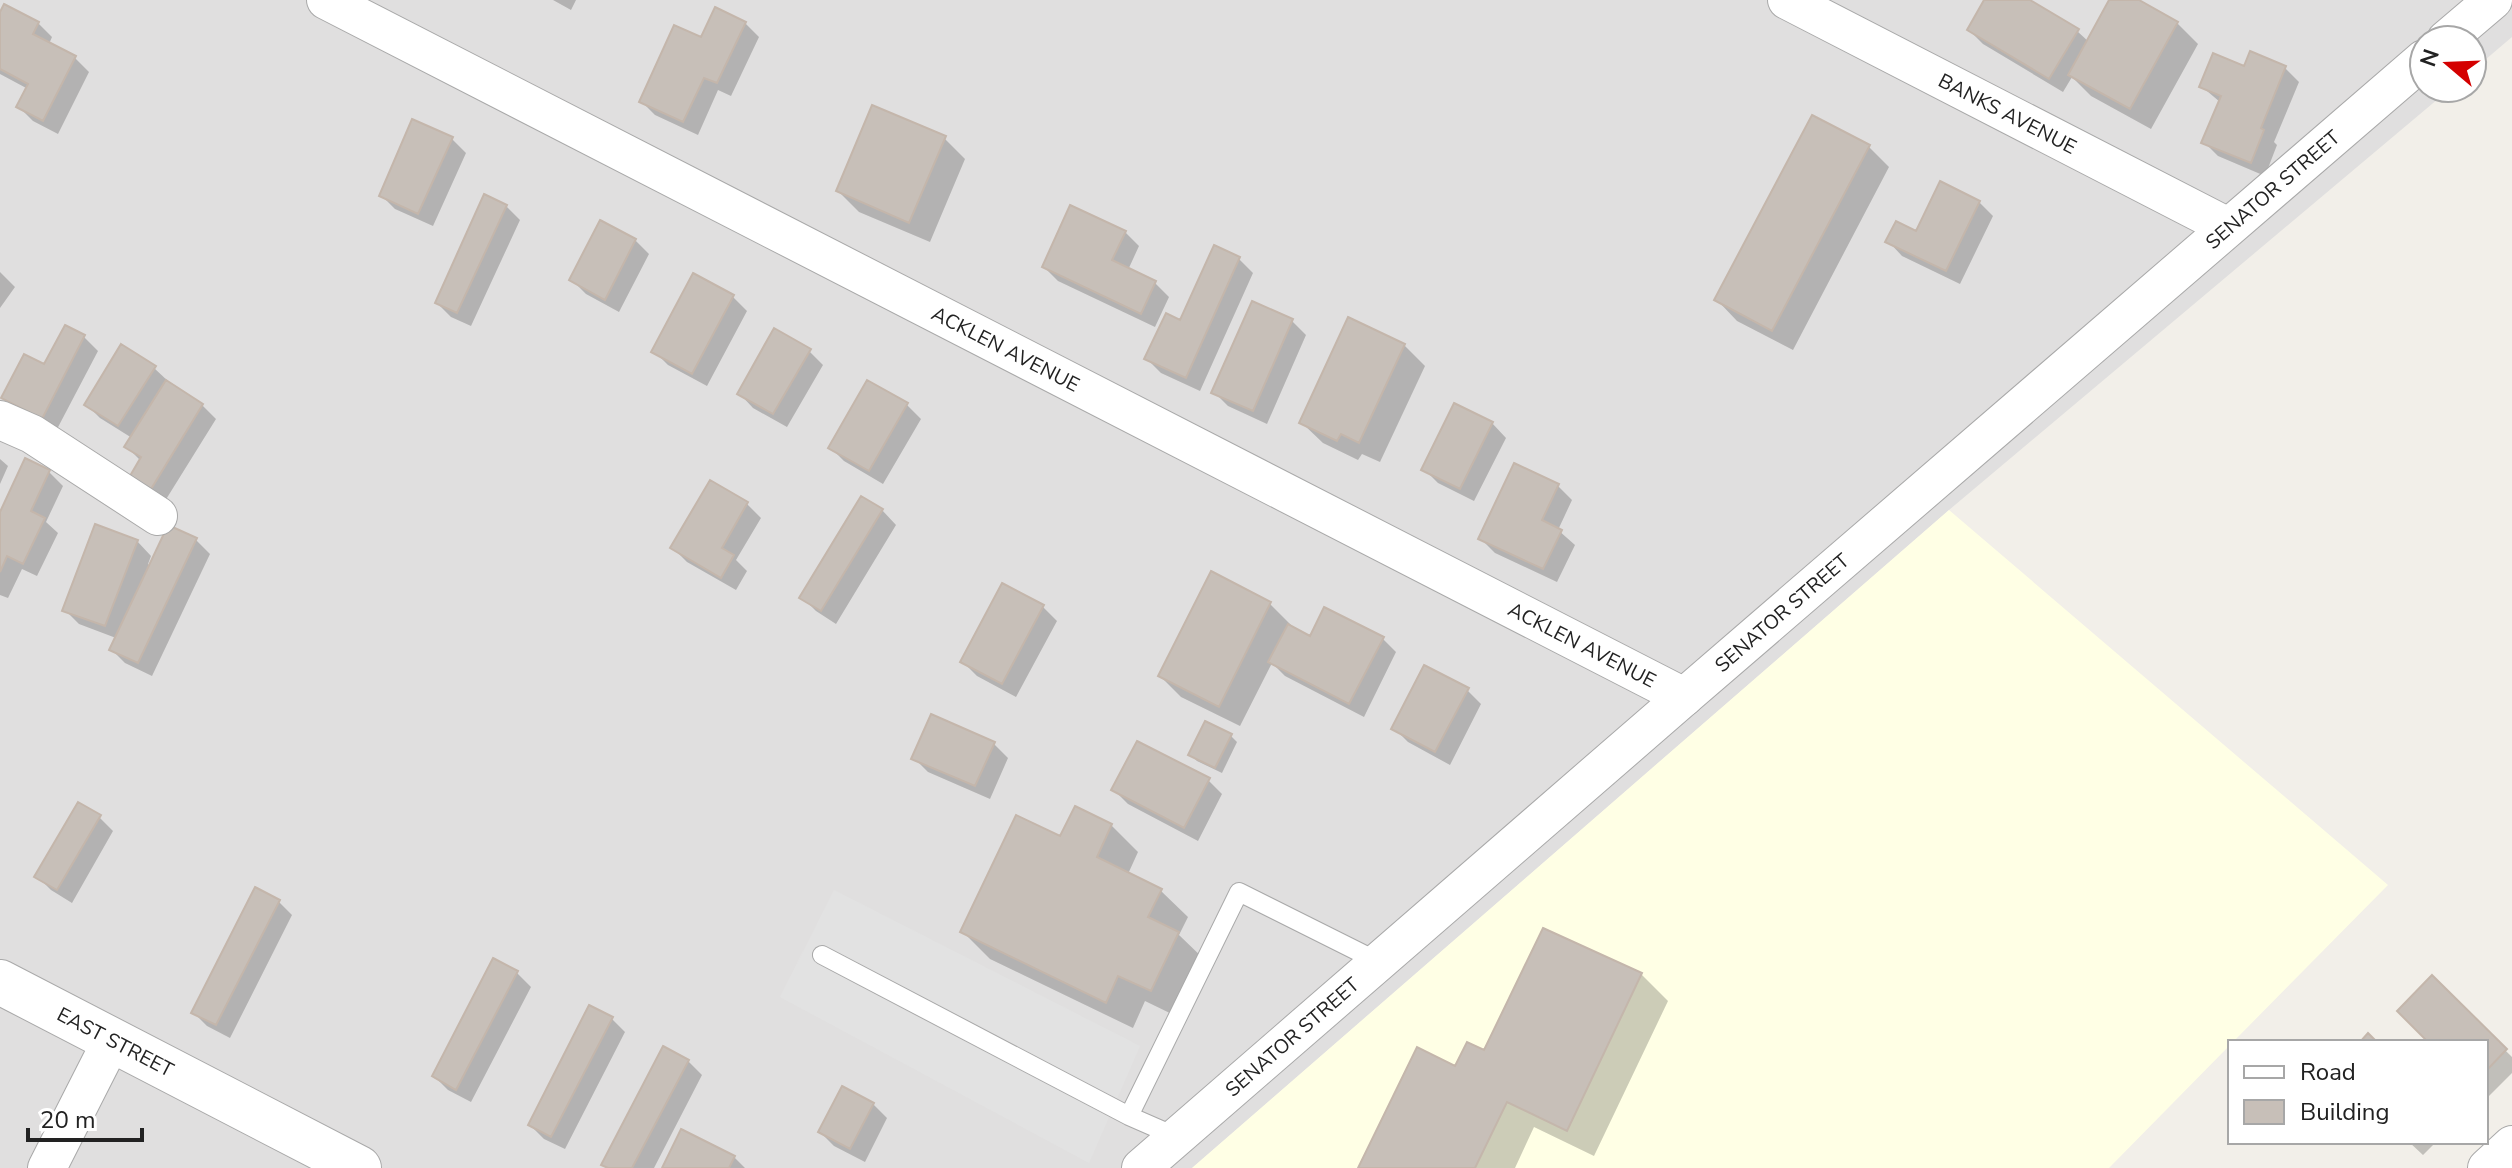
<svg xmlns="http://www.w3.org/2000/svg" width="2512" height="1168" viewBox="0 0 2512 1168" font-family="'Nunito Sans',sans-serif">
  <rect width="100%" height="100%" fill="#f2efe9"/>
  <path fill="#e0dfdf" d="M0,0H2512V37L2472,71V40H2424V88H2451L1949,510L1192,1168H0Z"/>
  <path fill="#ffffe5" d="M1949,510L2388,885L2233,1042H2230V1045L2109,1168H1192Z"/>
  <path fill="#e2e2e2" d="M834,890L1140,1046L1089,1163L780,997Z"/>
  <path fill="#0003" d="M553,0H576L571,10Z
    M1987,0H2026L2077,31L2089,42L2112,0H2134L2177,23L2198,44L2151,129L2091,96L2072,77L2063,92L1983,44L1969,30Z
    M0,17L38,23L52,37L49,44L75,58L89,72L58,134L33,121L19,107L28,89L0,74Z
    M745,23L759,37L731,96L718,90L698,135L655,115L641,101L702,40Z
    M2245,68H2285L2299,82L2274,142L2277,145L2265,176L2218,156L2204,142L2220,102L2201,86Z
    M944,138L965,159L930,242L859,212L838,191Z
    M452,139L466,153L433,226L395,209L381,195Z
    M1869,147L1889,167L1793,350L1737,321L1717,300Z
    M1979,202L1993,216L1960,284L1902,256L1888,241L1917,234Z
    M506,206L520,220L471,326L451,317L437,303Z
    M1125,232L1139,246L1128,270L1155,283L1169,297L1155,327L1058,281L1044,267Z
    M635,240L649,254L619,312L586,294L572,280Z
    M1239,259L1253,273L1200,391L1161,373L1147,359Z
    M0,272L15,287L0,308Z
    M694,275L733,297L747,311L707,386L668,365L654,351Z
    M1253,303L1292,321L1306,335L1267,424L1228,406L1214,392Z
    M84,337L98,351L56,431L18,411L4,397Z
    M1404,345L1425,366L1380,462L1362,454L1358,460L1323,443L1302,423Z
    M809,351L823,365L787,427L753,408L739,393Z
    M154,368L169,382L202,405L216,419L165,501L147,489L141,461L127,447L132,438L100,418L86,404Z
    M907,405L921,419L883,484L844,461L830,447Z
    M1492,423L1506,438L1474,501L1438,483L1424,469Z
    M0,459L8,466L0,484Z
    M49,472L63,486L46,522L58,533L37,576L22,569L8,598L0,595V517Z
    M1558,486L1572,500L1558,530L1575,545L1557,582L1495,553L1481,539Z
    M747,504L761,518L736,560L747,571L736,590L687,562L673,548Z
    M882,510L896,525L836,624L816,611L802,597Z
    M196,540L210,554L152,676L125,663L111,649L116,638L79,624L65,610L137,541L151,556L148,564L150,566Z
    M1270,604L1291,625L1289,627L1311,638H1382L1396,652L1364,717L1285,676L1272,663L1240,726L1181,697L1160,676Z
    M1043,607L1057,621L1016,697L977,676L962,661Z
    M1467,690L1481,704L1450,765L1408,742L1394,728Z
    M932,717L994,744L1008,758L990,799L928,772L914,758Z
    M1231,736L1237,742L1222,773L1197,761L1191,755Z
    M1208,780L1222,794L1198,841L1128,804L1114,790Z
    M99,817L113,831L72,903L51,890L37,876Z
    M1111,825L1138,852L1128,874L1161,891L1188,917L1179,935L1205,960L1178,1017L1145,1001L1133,1028L990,959L963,932L1061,839Z
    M278,901L292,915L230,1038L207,1026L193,1012Z
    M517,973L531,987L471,1102L448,1090L434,1076Z
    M1641,974L1668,1001L1594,1156L1534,1127L1515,1168H1361L1456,1068Z
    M2432,978L2512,1057V1073L2487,1098L2486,1042H2431Z
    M611,1018L625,1032L565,1149L544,1139L530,1125Z
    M688,1061L702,1075L654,1168H608L604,1164Z
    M843,1088L873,1104L887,1118L865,1162L834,1146L820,1132Z
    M2409,1142H2436L2423,1155Z
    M734,1157L745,1168H664Z"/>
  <path fill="#c7bfb8" stroke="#c4b6ab" stroke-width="2" d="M1984,0H2030L2079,29L2049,79L1967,30Z
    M2109,0H2139L2178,22L2130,109L2068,75Z
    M4,4L39,22L33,34L76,56L43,121L16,107L28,84L0,69V12Z
    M715,7L746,22L717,83L704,78L683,122L639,102L674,25L701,37Z
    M2250,51L2286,66L2261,128L2264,130L2251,163L2201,143L2221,96L2199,87L2213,53L2244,66Z
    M872,105L946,136L909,223L836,191Z
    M1812,115L1870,145L1772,331L1714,300Z
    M412,119L453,137L418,214L379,196Z
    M1940,181L1980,201L1946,271L1885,242L1896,221L1916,231Z
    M484,194L507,205L457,313L435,303Z
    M1070,205L1126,231L1112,260L1156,281L1141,314L1042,267Z
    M600,220L636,239L605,300L569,280Z
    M1214,245L1240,257L1186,378L1144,359L1166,313L1180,320Z
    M693,273L734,295L692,374L651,352Z
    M1252,301L1293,319L1253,411L1211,393Z
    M1348,317L1405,344L1359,443L1341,434L1337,441L1299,423Z
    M65,325L85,335L42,419L1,398L24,354L44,364Z
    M774,328L811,349L773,414L737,394Z
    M121,344L156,366L118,426L84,405Z
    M166,380L203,404L151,489L130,476L141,457L124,447Z
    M867,380L908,403L869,471L828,448Z
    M1454,403L1493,422L1460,489L1421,470Z
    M25,458L50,470L31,511L45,518L23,564L7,556L0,572V512Z
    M1514,463L1559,484L1542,520L1562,530L1543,569L1478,539Z
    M710,480L748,502L722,548L734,555L721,578L670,548Z
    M861,496L883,509L821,611L799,598Z
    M95,524L138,540L105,626L62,611Z
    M168,525L197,538L138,663L109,650Z
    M1211,571L1271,602L1219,707L1158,676Z
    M1002,583L1044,605L1002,684L960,662Z
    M1324,607L1384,637L1349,704L1268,662L1288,624L1310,636Z
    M1424,665L1469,688L1435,752L1391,729Z
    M931,714L995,742L975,786L911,759Z
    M1205,721L1232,734L1215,768L1188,755Z
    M1137,741L1210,778L1184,828L1111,790Z
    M78,802L101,815L57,890L34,877Z
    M1075,806L1112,824L1097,857L1162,889L1148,917L1179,932L1151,991L1118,976L1106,1003L960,932L1016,815L1060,836Z
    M255,887L280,900L216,1025L191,1013Z
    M1543,928L1642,973L1567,1131L1507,1102L1475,1168H1358L1417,1047L1455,1066L1467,1042L1484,1050Z
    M493,958L518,971L456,1090L432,1076Z
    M2432,975L2507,1049L2486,1071V1042H2428L2397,1011Z
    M589,1005L613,1017L551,1137L528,1125Z
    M2368,1033L2377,1042H2360Z
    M663,1046L689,1060L632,1168H608L601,1165Z
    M842,1086L874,1103L850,1149L818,1132Z
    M681,1129L735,1156L729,1168H662Z"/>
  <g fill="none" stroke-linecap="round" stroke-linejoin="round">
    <g stroke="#a9a9a9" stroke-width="20">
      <path id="service" d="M822,955L1129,1116
        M1177,1137L1129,1116L1239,892L1379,962"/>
    </g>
    <g stroke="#a9a9a9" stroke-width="40">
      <g id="minor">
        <path id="s1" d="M326,0L1684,697"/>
        <path id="s2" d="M1787,0L2228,227"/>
        <path d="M2446,40L2493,0"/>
        <path d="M0,420L32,434L158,516"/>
        <path d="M47,1168L112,1040"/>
        <path id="s3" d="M1141,1168L1684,697L2424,59"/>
        <path d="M2487,1168L2512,1145"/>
      </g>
    </g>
    <g stroke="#a9a9a9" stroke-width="46">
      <g id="tertiary">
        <path id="s4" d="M0,982L359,1168"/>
      </g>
    </g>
    <use href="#service" stroke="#fff" stroke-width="18"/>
    <use href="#minor" stroke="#fff" stroke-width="38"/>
    <use href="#tertiary" stroke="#fff" stroke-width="44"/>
  </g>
  <g text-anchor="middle" stroke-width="6" stroke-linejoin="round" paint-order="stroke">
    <g font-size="20" fill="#222" stroke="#fff">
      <text dy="7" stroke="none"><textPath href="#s2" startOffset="248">BANKS AVENUE</textPath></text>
      <text dy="7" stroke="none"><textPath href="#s3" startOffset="1496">SENATOR STREET</textPath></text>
      <text dy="7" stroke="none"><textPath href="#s1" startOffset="764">ACKLEN AVENUE</textPath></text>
      <text dy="7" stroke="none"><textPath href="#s3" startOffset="848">SENATOR STREET</textPath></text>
      <text dy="7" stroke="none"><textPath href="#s1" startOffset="1412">ACKLEN AVENUE</textPath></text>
      <text dy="7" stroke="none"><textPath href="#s3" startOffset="200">SENATOR STREET</textPath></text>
      <text dy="7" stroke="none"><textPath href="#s4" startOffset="130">EAST STREET</textPath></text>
    </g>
  </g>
  <rect x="2228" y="1040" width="260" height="104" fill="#ffffff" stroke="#a7a7a7" stroke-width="2"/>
  <rect x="2244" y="1066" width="40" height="12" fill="#ffffff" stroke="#a7a7a7" stroke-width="2"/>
  <text x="2300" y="1080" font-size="24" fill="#222222">Road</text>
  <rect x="2244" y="1100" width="40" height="24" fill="#c7bfb8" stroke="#a7a7a7" stroke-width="2"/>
  <text x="2300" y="1120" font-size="24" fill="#222222">Building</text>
  <g transform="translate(2448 64) rotate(289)"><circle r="38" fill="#ffffff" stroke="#a7a7a7" stroke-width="2"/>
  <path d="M0-6L14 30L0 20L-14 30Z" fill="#d40000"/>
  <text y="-12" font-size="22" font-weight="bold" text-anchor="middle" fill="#222222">N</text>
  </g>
  <path d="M28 1128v12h114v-12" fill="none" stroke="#222222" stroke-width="4"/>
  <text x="40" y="1128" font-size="24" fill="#222222" stroke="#ffffff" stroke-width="6" paint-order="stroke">20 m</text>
</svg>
